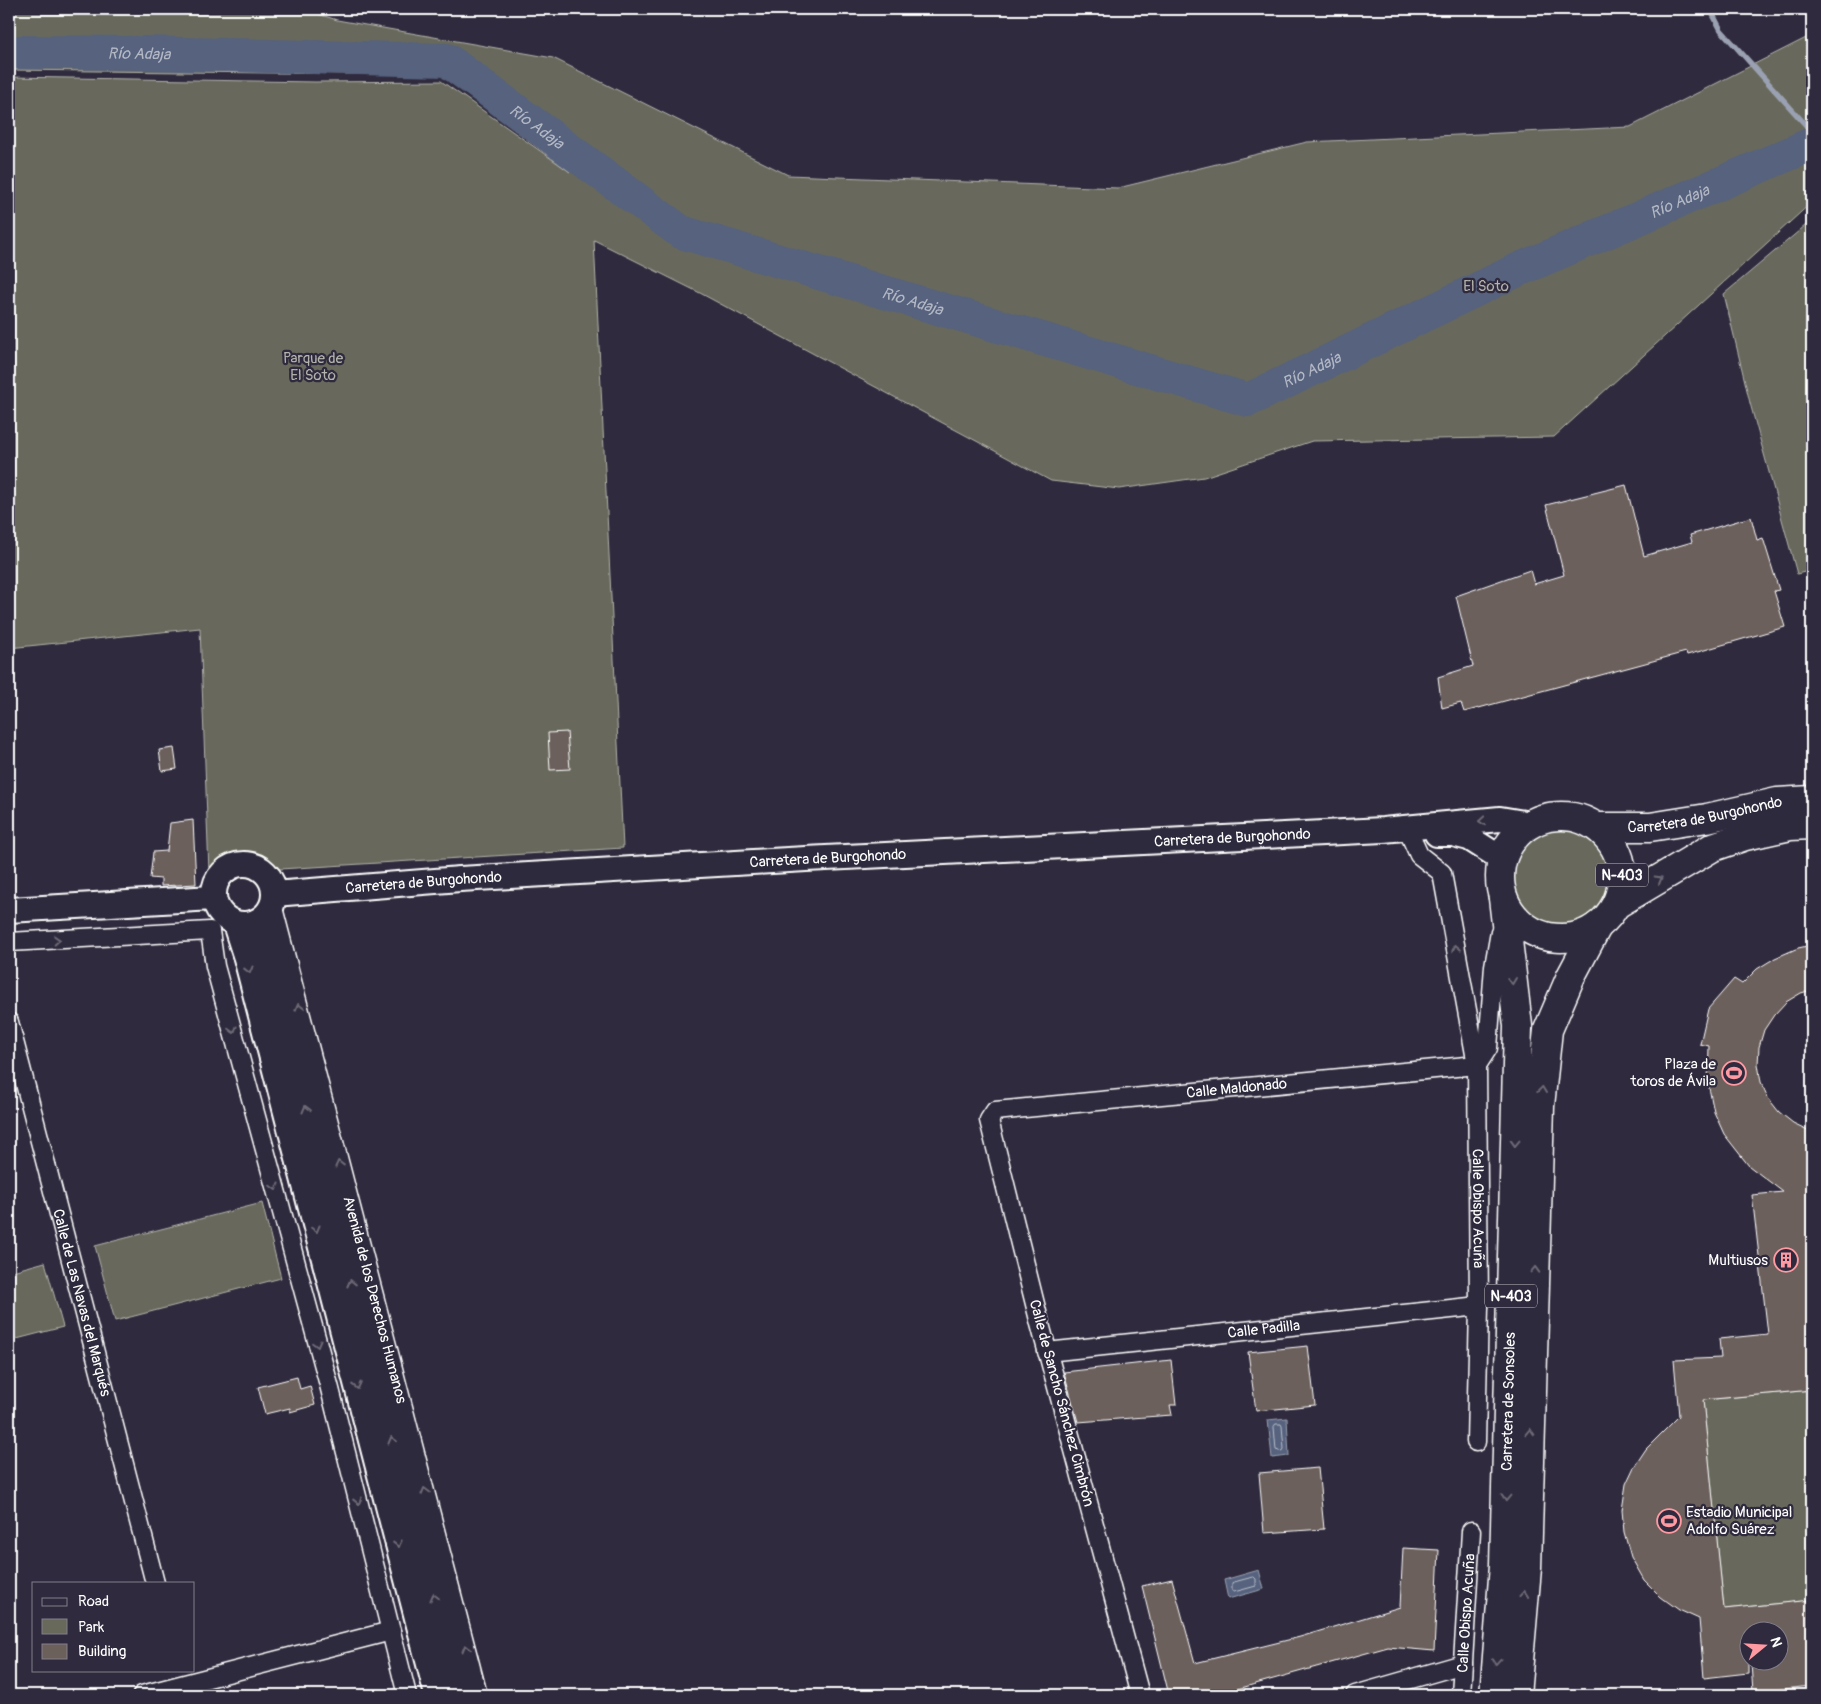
<svg xmlns="http://www.w3.org/2000/svg" width="1821" height="1704" viewBox="0 0 1821 1704" font-family="Pangolin,sans-serif">
  <rect width="100%" height="100%" fill="#2f2a3d"/>
  <filter id="ink" filterUnits="userSpaceOnUse"><feTurbulence type="fractalNoise" baseFrequency=".02" numOctaves="2"/><feDisplacementMap in="SourceGraphic" scale="10" xChannelSelector="R" yChannelSelector="G"/><feConvolveMatrix kernelMatrix="1 2 1 2 8 2 1 2 1" color-interpolation-filters="sRGB"/></filter>
  <g filter="url(#ink)">
    <path fill="#68695b" stroke="#b4b4ad" d="M9,9H303L337,20L553,58L788,175L1118,188L1307,142L1630,127L1812,35V202L1554,437L1312,441L1204,477L1119,489L1051,481L700,293L594,240L623,848L280,869C260,855 245,857 222,856L216,868L209,873L200,628L9,648V77L315,82L441,81L570,172L442,75L9,70Z
      M1812,220V570L1797,574L1750,403L1724,294Z
      M1514 877a47 47 0 1 1 94 0a47 47 0 1 1-94 0Z
      M262,1203L281,1278L115,1321L95,1246Z
      M45,1262L63,1327L9,1341V1272Z
      M1812,1390V1600L1724,1609L1703,1400Z"/>
    <path fill="#56627e" stroke="#9aa1b2" d="M1287,1418L1289,1456L1272,1458L1268,1420Z
      M1259,1570L1264,1589L1228,1599L1224,1580Z"/>
    <g fill="none" stroke-linecap="round" stroke-linejoin="round">
      <path stroke="#bbc0cb" stroke-width="1" d="M1276,1424H1281L1282,1426L1284,1449L1282,1452L1276,1450L1274,1427Z
        M1254,1577L1256,1579V1586L1234,1592L1232,1591V1583Z"/>
      <path stroke="#9aa1b2" stroke-width="5.5" d="M1710,9L1721,30L1812,132"/>
      <path stroke="#56627e" stroke-width="34" id="s1" d="M9,52L140,53L447,60L681,232L1248,400L1513,272L1812,144"/>
    </g>
    <path fill="#6c605b" stroke="#fff" d="M1626,485L1644,556L1692,542L1690,535L1751,517L1757,540L1763,538L1779,590L1774,591L1785,627L1687,655L1686,652L1464,712L1461,703L1442,708L1438,677L1473,666L1456,596L1530,570L1534,584L1564,575L1546,505Z
      M567,732L570,769L550,770L548,733Z
      M174,748L177,769L162,771L159,750Z
      M193,820L196,884L161,886V879L150,878L153,852L167,851L170,823Z
      M1812,945V990L1801,993L1786,1002L1774,1015L1764,1030L1759,1047L1758,1064L1761,1082L1768,1098L1779,1112L1793,1123L1812,1132V1390L1703,1400L1724,1609L1812,1600V1686L1753,1692L1751,1662H1778V1632H1748V1673L1704,1678L1699,1619L1679,1610L1661,1597L1644,1580L1631,1557L1624,1532L1622,1510L1626,1484L1634,1467L1646,1449L1679,1416L1674,1360L1721,1358L1719,1339L1768,1334L1752,1195L1783,1192L1749,1166L1724,1134L1714,1112L1708,1083L1709,1046L1700,1044L1708,1009L1734,979L1742,984L1757,969L1775,958L1798,948Z
      M1308,1346L1315,1405L1256,1411L1248,1352Z
      M1171,1360L1176,1405H1170L1172,1415L1078,1422L1064,1372Z
      M297,1377L300,1389L310,1386L315,1405L290,1412V1408L265,1414L258,1387Z
      M1318,1468L1324,1529L1264,1533L1259,1473Z
      M1403,1548L1439,1550L1434,1651L1388,1647L1216,1695H1169L1142,1586L1172,1579L1195,1663L1300,1637L1400,1607Z"/>
    <g fill="none" stroke-linecap="round" stroke-linejoin="round">
      <g stroke="#fff" stroke-width="21">
        <g id="street">
          <path id="s2" d="M1409,833L1419,855L1442,873L1477,1065L1479,1306L1476,1442"/>
          <path id="s3" d="M272,904L478,1695"/>
          <path d="M9,942L210,931L215,966L329,1385L407,1695"/>
          <path id="s4" d="M9,1022L155,1583"/>
          <path d="M1477,1065L1488,1048L1494,966L1500,932"/>
          <path id="s5" d="M1047,1352L1479,1306"/>
          <path d="M142,1695L391,1631"/>
          <path id="s6" d="M1140,1695L1040,1324L989,1120L995,1111L1477,1065"/>
          <path d="M1355,1695L1463,1664"/>
          <path id="s7" d="M1461,1695L1471,1531"/>
        </g>
      </g>
      <g stroke="#fff" stroke-width="28">
        <g id="secondary">
          <path d="M1437,834H1453L1469,838L1502,859"/>
          <circle cx="244" cy="894" r="30"/>
          <path id="s8" d="M274,894L460,879L806,859L1383,830L1500,819L1530,824"/>
          <path d="M9,910L213,898"/>
          <path d="M257,922L459,1695"/>
          <path d="M235,924L246,958L437,1695"/>
        </g>
      </g>
      <g stroke="#fff" stroke-width="31">
        <g id="highway">
          <circle cx="1561" cy="877" r="61"/>
          <path id="s9" d="M1597,827H1650L1707,818L1777,802L1812,800"/>
          <path d="M1617,904L1713,847L1745,836L1790,826L1812,825"/>
          <path id="s10" d="M1494,1695L1504,1565L1518,1026L1503,898"/>
          <path d="M1516,1695L1527,1568L1540,1106L1548,1030L1571,976L1597,927"/>
        </g>
      </g>
      <use href="#street" stroke="#2f2a3d" stroke-width="18"/>
      <use href="#secondary" stroke="#2f2a3d" stroke-width="24"/>
      <use href="#highway" stroke="#2f2a3d" stroke-width="28"/>
    </g>
    <defs><path id="oneway-chevron" d="M-2-3.5L2.5 0L-2 3.5" fill="none" stroke-width="1.6" stroke-linecap="round" stroke-linejoin="round" transform="scale(1.25)"/></defs>
    <g stroke="#6d6a77">
      <use href="#oneway-chevron" transform="translate(1482 821) rotate(175)"/>
      <use href="#oneway-chevron" transform="translate(1659 879) rotate(-30)"/>
      <use href="#oneway-chevron" transform="translate(57 940) rotate(-3)"/>
      <use href="#oneway-chevron" transform="translate(1456 948) rotate(-101)"/>
      <use href="#oneway-chevron" transform="translate(249 970) rotate(76)"/>
      <use href="#oneway-chevron" transform="translate(1512 981) rotate(83)"/>
      <use href="#oneway-chevron" transform="translate(299 1007) rotate(-104)"/>
      <use href="#oneway-chevron" transform="translate(233 1030) rotate(75)"/>
      <use href="#oneway-chevron" transform="translate(1542 1090) rotate(-83)"/>
      <use href="#oneway-chevron" transform="translate(306 1109) rotate(-105)"/>
      <use href="#oneway-chevron" transform="translate(1515 1143) rotate(92)"/>
      <use href="#oneway-chevron" transform="translate(339 1164) rotate(-104)"/>
      <use href="#oneway-chevron" transform="translate(275 1187) rotate(75)"/>
      <use href="#oneway-chevron" transform="translate(316 1229) rotate(75)"/>
      <use href="#oneway-chevron" transform="translate(1535 1270) rotate(-88)"/>
      <use href="#oneway-chevron" transform="translate(351 1283) rotate(-104)"/>
      <use href="#oneway-chevron" transform="translate(317 1344) rotate(75)"/>
      <use href="#oneway-chevron" transform="translate(357 1386) rotate(76)"/>
      <use href="#oneway-chevron" transform="translate(1530 1432) rotate(-88)"/>
      <use href="#oneway-chevron" transform="translate(392 1440) rotate(-105)"/>
      <use href="#oneway-chevron" transform="translate(425 1491) rotate(-105)"/>
      <use href="#oneway-chevron" transform="translate(1506 1498) rotate(92)"/>
      <use href="#oneway-chevron" transform="translate(358 1501) rotate(76)"/>
      <use href="#oneway-chevron" transform="translate(398 1544) rotate(76)"/>
      <use href="#oneway-chevron" transform="translate(1524 1594) rotate(-85)"/>
      <use href="#oneway-chevron" transform="translate(434 1597) rotate(-105)"/>
      <use href="#oneway-chevron" transform="translate(466 1648) rotate(-105)"/>
      <use href="#oneway-chevron" transform="translate(1496 1661) rotate(94)"/>
    </g>
  </g>
  <defs>
    <g id="stadium-ring" transform="scale(1.25)"><circle r="9.5" fill="#2f2a3d" stroke="#ff9aa2" stroke-width="1.5"/><path d="M0-5a6.5 5 0 1 0 0 10a6.5 5 0 1 0 0-10ZM-3.5-1.8h7v3.6h-7Z" fill="#ff9aa2"/></g>
    <g id="building-ring" transform="scale(1.25)"><circle r="9.5" fill="#2f2a3d" stroke="#ff9aa2" stroke-width="1.5"/><path d="M-4-6H4V6H1V3H-1V6H-4ZM-2.5-4.3h1.7v1.8h-1.7ZM.8-4.3h1.7v1.8H.8ZM-2.5-1h1.7V.8h-1.7ZM.8-1h1.7V.8H.8Z" fill="#ff9aa2"/></g>
  </defs>
  <g fill-rule="evenodd">
    <use href="#stadium-ring" x="1734" y="1073"/>
    <use href="#building-ring" x="1786" y="1260"/>
    <use href="#stadium-ring" x="1669" y="1521"/>
  </g>
  <g text-anchor="middle" stroke-width="4.5" stroke-linejoin="round" paint-order="stroke">
    <g fill="#2f2a3d" stroke="#c1bfc5" stroke-width="1">
      <rect x="1596" y="863.5" width="52" height="23" rx="4"/>
      <rect x="1485" y="1284.5" width="52" height="23" rx="4"/>
    </g>
    <g font-size="14" font-weight="bold" fill="#fff">
      <text x="1622" y="880">N-403</text>
      <text x="1511" y="1301">N-403</text>
    </g>
    <g font-size="15" fill="#b4b4ad" stroke="#2f2a3d">
      <text x="1486" y="291">El Soto</text>
      <text x="313" y="363">Parque de<tspan x="313" dy="17">El Soto</tspan></text>
    </g>
    <g font-size="15" fill="#fff" stroke="#2f2a3d">
      <text dy="5" stroke="none"><textPath href="#s9" startOffset="109">Carretera de Burgohondo</textPath></text>
      <text dy="5" stroke="none"><textPath href="#s8" startOffset="960">Carretera de Burgohondo</textPath></text>
      <text dy="5" stroke="none"><textPath href="#s8" startOffset="555">Carretera de Burgohondo</textPath></text>
      <text dy="5" stroke="none"><textPath href="#s8" startOffset="150">Carretera de Burgohondo</textPath></text>
      <text dy="5" stroke="none"><textPath href="#s6" startOffset="848">Calle Maldonado</textPath></text>
      <text dy="5" stroke="none"><textPath href="#s2" startOffset="392">Calle Obispo Acuña</textPath></text>
      <text dy="5" stroke="none"><textPath href="#s3" startOffset="409">Avenida de los Derechos Humanos</textPath></text>
      <text dy="5" stroke="none"><textPath href="#s4" startOffset="290">Calle de Las Navas del Marqués</textPath></text>
      <text dy="5" stroke="none"><textPath href="#s5" startOffset="218">Calle Padilla</textPath></text>
      <text dy="5" stroke="none"><textPath href="#s10" startOffset="294">Carretera de Sonsoles</textPath></text>
      <text transform="translate(1062 1403) rotate(75)" y="5">Calle de Sancho Sánchez Cimbrón</text>
      <text dy="5" stroke="none"><textPath href="#s7" startOffset="82">Calle Obispo Acuña</textPath></text>
    </g>
    <g font-size="15" fill="#fff" stroke="#2f2a3d" text-anchor="end">
      <text x="1716" y="1069">Plaza de<tspan x="1716" dy="17">toros de Ávila</tspan></text>
      <text x="1768" y="1265">Multiusos</text>
      <text x="1686" y="1517" text-anchor="start">Estadio Municipal<tspan x="1686" dy="17">Adolfo Suárez</tspan></text>
    </g>
    <g font-size="16" font-style="italic" fill="#b3b8c5" stroke="#2f2a3d">
      <text dy="6" stroke="none"><textPath href="#s1" startOffset="130">Río Adaja</textPath></text>
      <text dy="6" stroke="none"><textPath href="#s1" startOffset="550">Río Adaja</textPath></text>
      <text dy="6" stroke="none"><textPath href="#s1" startOffset="1795">Río Adaja</textPath></text>
      <text dy="6" stroke="none"><textPath href="#s1" startOffset="970">Río Adaja</textPath></text>
      <text dy="6" stroke="none"><textPath href="#s1" startOffset="1390">Río Adaja</textPath></text>
    </g>
  </g>
  <rect width="1821" height="1704" fill="none" stroke="#2f2a3d" stroke-width="30"/>
  <rect x="15" y="15" width="1791" height="1674" fill="none" stroke="#fff" stroke-width="2" filter="url(#ink)"/>
  <rect x="32" y="1582" width="162" height="90" fill="#2f2a3d" stroke="#827f8b"/>
  <rect x="42" y="1598" width="25" height="8" fill="#2f2a3d" stroke="#827f8b"/>
  <text x="78" y="1606" font-size="15" fill="#ffffff">Road</text>
  <rect x="42" y="1619" width="25" height="15" fill="#68695b" stroke="#827f8b"/>
  <text x="78" y="1632" font-size="15" fill="#ffffff">Park</text>
  <rect x="42" y="1644" width="25" height="15" fill="#6c605b" stroke="#827f8b"/>
  <text x="78" y="1656" font-size="15" fill="#ffffff">Building</text>
  <g transform="translate(1764 1646) rotate(72)"><circle r="24" fill="#2f2a3d" stroke="#827f8b"/>
  <path d="M0-4L9 19L0 12L-9 19Z" fill="#ff9aa2"/>
  <text y="-8" font-size="14" font-weight="bold" text-anchor="middle" fill="#ffffff">N</text>
  </g>
</svg>
